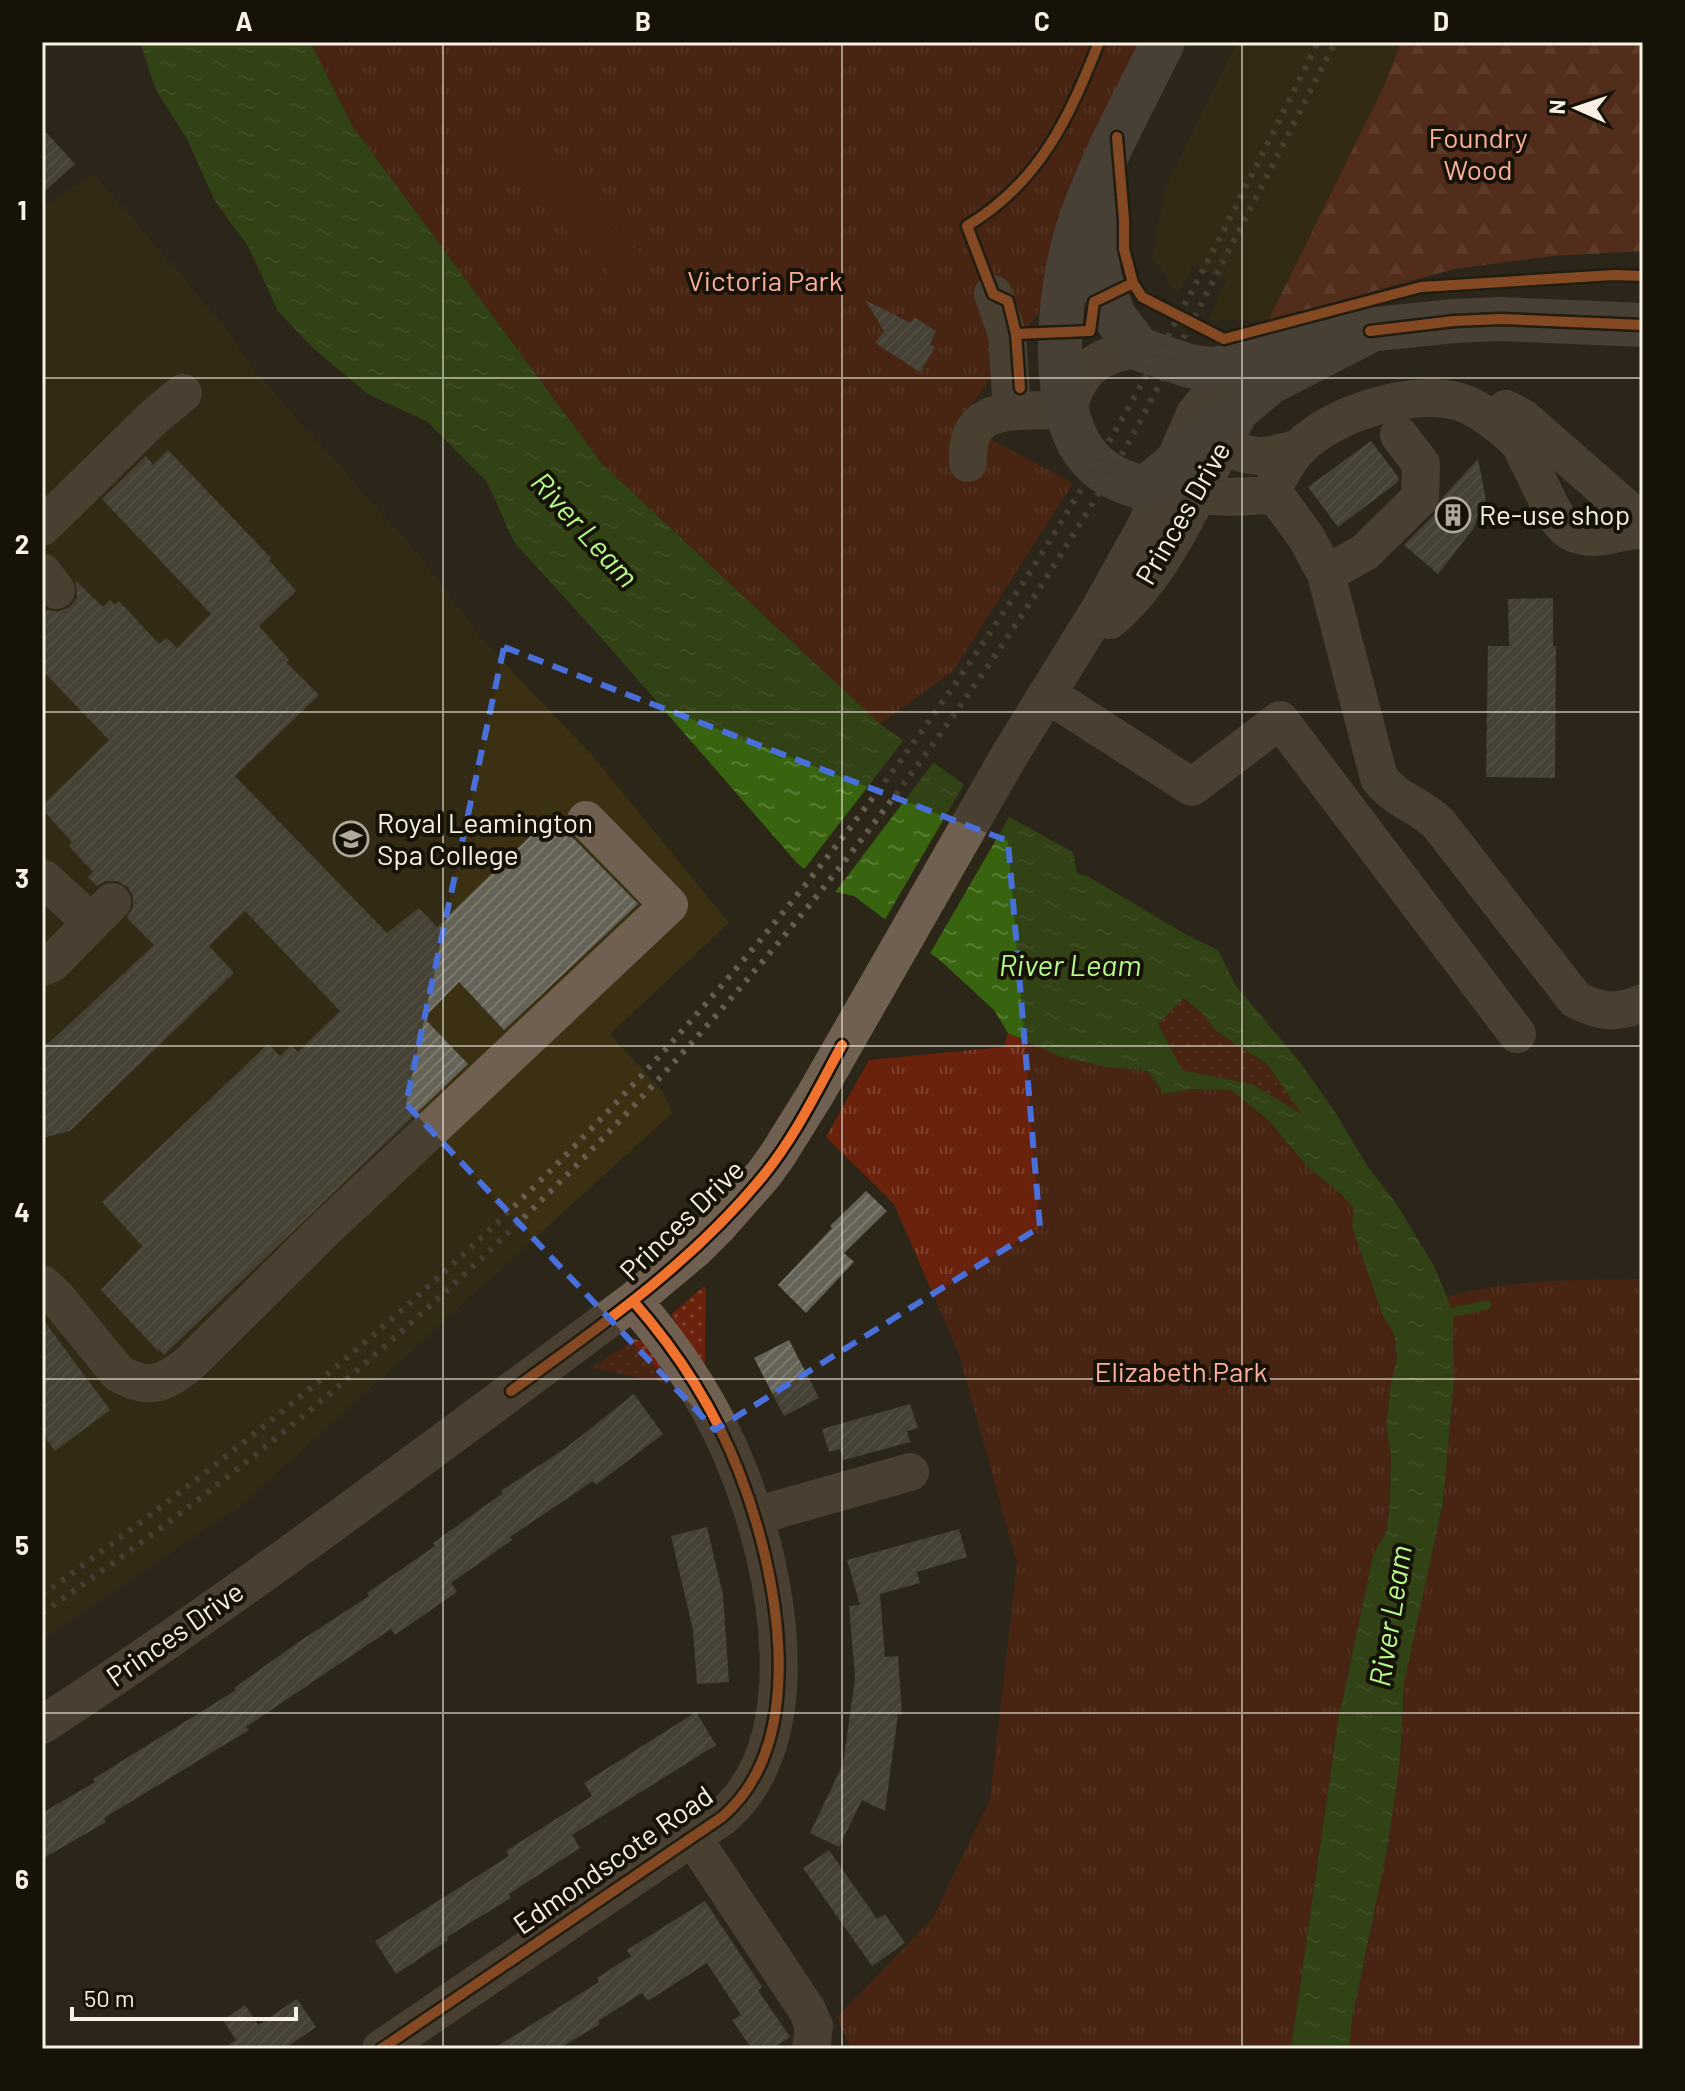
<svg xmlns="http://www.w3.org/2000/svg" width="1685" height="2091" viewBox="0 0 1685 2091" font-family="Barlow,sans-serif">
  <defs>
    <pattern id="grass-dots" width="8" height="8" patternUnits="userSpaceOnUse" patternTransform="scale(2)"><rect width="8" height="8" fill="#6a220c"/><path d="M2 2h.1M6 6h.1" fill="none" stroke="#80432f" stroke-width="1.8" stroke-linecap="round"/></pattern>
    <pattern id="forest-firs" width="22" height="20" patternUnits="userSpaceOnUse" patternTransform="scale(2)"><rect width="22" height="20" fill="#84351f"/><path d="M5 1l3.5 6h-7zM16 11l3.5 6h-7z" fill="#96533f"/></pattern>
    <pattern id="park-tufts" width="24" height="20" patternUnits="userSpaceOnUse" patternTransform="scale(2)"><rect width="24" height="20" fill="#6a220c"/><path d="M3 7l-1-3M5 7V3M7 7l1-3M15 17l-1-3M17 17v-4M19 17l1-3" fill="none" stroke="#80432f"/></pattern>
    <pattern id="water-ripples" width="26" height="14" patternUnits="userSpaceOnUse" patternTransform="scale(2)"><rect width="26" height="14" fill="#39640f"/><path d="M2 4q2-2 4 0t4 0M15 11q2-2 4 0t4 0" fill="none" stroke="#567b32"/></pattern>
    <pattern id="building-hatch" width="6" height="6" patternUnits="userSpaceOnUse" patternTransform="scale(2)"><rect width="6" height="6" fill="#656357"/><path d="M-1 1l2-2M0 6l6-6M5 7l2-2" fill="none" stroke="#7c7a6f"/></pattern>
  </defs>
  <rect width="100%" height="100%" fill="#2c2619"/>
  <path fill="#3c3012" d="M1237,42H1401L1385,84L1268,321L1208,320L1226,281L1193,265L1178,295L1152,256L1165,188Z
    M94,174L226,328L251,367L418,554L483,641L592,755L729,923L610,1034L663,1092L672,1113L241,1506L42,1640V208Z"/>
  <path fill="url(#grass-dots)" d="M1184,998L1202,1013L1216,1031L1267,1064L1304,1115L1252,1084L1182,1070L1158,1024Z
    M704,1286L706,1288L705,1362L700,1367L673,1321L672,1314Z
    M635,1339L643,1342L674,1379L667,1383L592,1368Z"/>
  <path fill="url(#forest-firs)" d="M1401,42H1643V251L1552,256L1454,269L1268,321L1385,84Z"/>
  <path fill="url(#park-tufts)" d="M310,42H1143L1048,300L967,411L988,438L1073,483L953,671L880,724L602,464L353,127Z
    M1008,1033C1052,1057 1098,1066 1148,1071L1164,1094L1192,1089L1231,1090L1268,1120L1308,1167L1342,1195L1354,1208L1383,1316L1394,1334L1397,1359L1391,1383L1386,1426L1391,1455L1390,1502L1387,1530L1373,1556L1338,1721L1291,2049H851L837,2017L933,1918L990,1799L1017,1564L959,1354L894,1204L826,1137L869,1060L1004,1047Z
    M1643,1279V2049H1349L1352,2020L1388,1844L1400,1760L1404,1684L1443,1502L1454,1380L1453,1312L1446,1297C1505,1279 1581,1280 1643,1279Z"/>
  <path fill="#6a220c" d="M520,135L649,263L625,288L496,160Z"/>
  <path fill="url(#water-ripples)" fill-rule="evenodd" d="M140,42H310L353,127L602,464L880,724L1011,818L1073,852L1077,873L1087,876L1187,935L1218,950L1236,986L1299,1061L1335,1112L1366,1164L1397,1205L1434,1266L1453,1312L1454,1380L1443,1502L1404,1684L1400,1760L1388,1844L1352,2020L1349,2049H1291L1338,1721L1373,1556L1387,1530L1390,1502L1391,1455L1386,1426L1391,1383L1397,1359L1394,1334L1383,1316L1352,1227L1354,1208L1342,1195L1308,1167L1268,1120L1231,1090L1192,1089L1164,1094L1148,1071L1105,1067L1059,1056L1008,1033L994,1010L942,962L854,896L831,891L797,863L605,642L514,542L487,482L428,422L368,394L313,348L278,311L248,246L215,201L187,139L156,90ZM1184,998L1202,1013L1216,1031L1267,1064L1302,1114L1252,1084L1182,1070L1158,1024Z"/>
  <path fill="#2c2619" d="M906,737L936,759L849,874L832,896L829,895L802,872Z
    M966,781L1011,814L928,957L883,923Z"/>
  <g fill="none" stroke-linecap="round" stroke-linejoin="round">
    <path stroke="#39640f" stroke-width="9" d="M1444,1314L1487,1305"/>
  </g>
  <path fill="url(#building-hatch)" d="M42,128L75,164L42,194Z
    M865,300L911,323L914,317L936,331L930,344L935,347L920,372L875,343L884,331Z
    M1371,441L1399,478L1398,482L1338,527L1308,487Z
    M168,450L271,558L269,560L296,591L259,626L289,660L286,662L319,695L235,776L387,933L419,908L437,927L554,813L565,823L570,835L638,904L504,1030L459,982L424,1018L468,1064L164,1355L160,1350L158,1351L101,1290L142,1246L102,1202L268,1044L280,1056L291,1045L298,1052L340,1011L245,911L209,946L234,973L70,1131L42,1138V1045L49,1043L154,945L127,918L133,907V897L128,887L117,881H105L97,886L88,877L93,872L69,846L72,842L42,809V806L109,740L42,670V614L46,610L58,612L70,607L77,598L76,581L103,607L110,600L115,605L119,601L159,644L167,638L177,648L211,614L102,499L146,456L153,465Z
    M1478,459L1486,500L1473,529L1438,574L1404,545L1435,514L1442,498Z
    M1553,598V646H1556L1555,778L1486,777L1488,646H1509L1508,599Z
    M866,1191L887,1211L844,1253L854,1262L806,1313L778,1285L832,1228L830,1226Z
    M42,1318L110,1410L55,1451L42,1433Z
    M789,1340L819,1398L784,1416L754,1358Z
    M634,1394L663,1434L596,1485L593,1481L510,1537L512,1540L451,1583L457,1592L395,1635L391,1629L246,1727L249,1730L104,1818L106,1822L42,1859V1813L95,1782L93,1779L236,1690L234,1688L300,1641L369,1596L367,1593L435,1546L433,1543L503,1493L501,1491L567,1447Z
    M910,1404L918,1428L907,1431L910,1442L844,1460L840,1449L829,1452L822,1429Z
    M707,1527L723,1595L729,1682L697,1684L693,1630L671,1536Z
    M959,1529L967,1557L917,1572L920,1583L880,1594L885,1657L898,1656L902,1715L898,1714L885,1811L862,1800L839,1847L810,1833L843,1764L855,1678L849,1606L860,1605L847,1560Z
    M696,1712L716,1745L572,1835L580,1848L509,1894L511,1898L447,1937L448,1940L396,1974L375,1941L509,1856L506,1851L592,1796L584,1783Z
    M829,1850L877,1919L885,1914L905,1943L872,1966L803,1868Z
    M705,1901L762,1987L758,1990L790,2037L772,2049H752L732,2020L741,2015L707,1963L648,2001L642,1993L598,2021L600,2024L558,2049H493L599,1982L597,1978L631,1956L627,1950Z
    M297,1999L316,2027L284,2049H223L236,2040L223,2020L245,2005L258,2025Z"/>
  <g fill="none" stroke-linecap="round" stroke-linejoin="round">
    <path stroke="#6f6051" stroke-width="38" d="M993,294L1007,334L1012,412
      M1506,409L1523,418L1643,523
      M1221,446C1255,459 1264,459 1299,448
      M968,463C964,398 1023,414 1068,409C1079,369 1098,354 1139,349
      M1140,487L1161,493L1231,497L1269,495L1279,500L1306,537L1326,574L1379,778C1397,801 1418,804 1438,823L1575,999C1601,1013 1616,1014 1643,1003
      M1269,495C1278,480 1286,461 1299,448C1333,413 1413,388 1460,402C1478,407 1507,430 1520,444C1527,459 1535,474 1542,489C1554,514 1562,537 1593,537C1610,537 1626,529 1643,530
      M42,527L154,417L183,393
      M42,572L56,590
      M1326,574L1365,552L1420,498L1421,464L1399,435
      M1110,620C1170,569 1202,481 1239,413
      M1047,694L1192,787L1280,720L1517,1034
      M44,879L91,922
      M42,967L52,963L112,902
      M42,1284L57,1298L118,1373C149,1391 164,1384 190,1363L322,1232L669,905L586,820
      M755,1516L910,1472
      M42,1725C245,1593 438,1445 633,1301L695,1249L719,1225L764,1174L777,1156L815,1095L1009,756L1101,607L1146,526L1195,414L1235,365
      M693,1838L807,2010L814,2026L811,2049
      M381,2049L722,1817C812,1740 777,1569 739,1472C715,1410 677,1351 633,1301"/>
    <path stroke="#6a6054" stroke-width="44" d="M1163,42C1133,104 1098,165 1077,231C1058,292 1043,425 1101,469C1112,478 1126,483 1140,487L1153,482L1269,383L1370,331
      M1097,209V259L1100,279L1114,316L1139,349L1189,366L1212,369L1235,365L1309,336L1454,321L1501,319L1643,325"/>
    <path stroke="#665c50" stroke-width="6" stroke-dasharray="4 8" stroke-linecap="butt" d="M42,1595C219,1467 389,1331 544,1177C708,1013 856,832 985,640C1114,451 1217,247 1318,42
      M42,1613C483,1310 857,910 1126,447C1146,411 1165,374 1184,337C1235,239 1285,141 1335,42"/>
    <g stroke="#171208" stroke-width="15">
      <path id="cycleway" d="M1117,137L1124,219V249L1133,283L1142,297L1224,339L1421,287L1614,275L1643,276
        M1370,331L1454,321L1501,319L1643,325
        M1016,334L1090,331L1094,302L1133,283
        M1020,388L1016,334L1008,301L993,294L967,226C1040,182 1069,118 1099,42
        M511,1391C601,1326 692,1263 763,1176C795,1137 818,1089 842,1045
        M381,2049L722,1817C812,1740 777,1569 739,1472C715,1410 677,1351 633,1301"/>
    </g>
    <use href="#cycleway" stroke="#ef722f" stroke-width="10"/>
  </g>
  <path d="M0 0H1685V2091H0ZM504,647L1008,841L1040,1227L715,1430L406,1104Z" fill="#2c2619" fill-opacity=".55" fill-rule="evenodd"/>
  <path fill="none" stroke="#496fda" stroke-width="6" stroke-dasharray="16 10" stroke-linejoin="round" d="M504,647L1008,841L1040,1227L715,1430L406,1104Z"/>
  <path fill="none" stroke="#f8f1e3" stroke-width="2" stroke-opacity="0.55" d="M443,42V2049M842,42V2049M1242,42V2049M42,378H1643M42,712H1643M42,1046H1643M42,1379H1643M42,1713H1643"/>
  <defs>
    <g id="building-ring" transform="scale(1.8)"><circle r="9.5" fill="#171208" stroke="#b1aa9c" stroke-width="1.5"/><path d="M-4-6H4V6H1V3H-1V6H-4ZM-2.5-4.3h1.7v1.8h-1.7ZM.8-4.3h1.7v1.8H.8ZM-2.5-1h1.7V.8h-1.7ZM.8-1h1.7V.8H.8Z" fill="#b1aa9c"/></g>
    <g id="university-ring" transform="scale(1.8)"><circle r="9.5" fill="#171208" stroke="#b1aa9c" stroke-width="1.5"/><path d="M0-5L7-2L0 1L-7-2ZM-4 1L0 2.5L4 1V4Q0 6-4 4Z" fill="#b1aa9c"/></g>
  </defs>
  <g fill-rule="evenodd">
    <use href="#building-ring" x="1453" y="515"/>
    <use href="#university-ring" x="351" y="839"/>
  </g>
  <g text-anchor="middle" stroke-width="8" stroke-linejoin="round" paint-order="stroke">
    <g font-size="28" fill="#fcaf9b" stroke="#171208">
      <text x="1478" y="148">Foundry<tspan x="1478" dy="32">Wood</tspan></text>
      <text x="765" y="291">Victoria Park</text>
      <text x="1181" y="1382">Elizabeth Park</text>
    </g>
    <g font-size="28" fill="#f8f1e3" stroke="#171208">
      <text transform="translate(1183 513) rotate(-60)" y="10">Princes Drive</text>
      <text transform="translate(682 1220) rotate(-44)" y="10">Princes Drive</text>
      <text transform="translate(175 1634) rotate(-35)" y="10">Princes Drive</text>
      <text transform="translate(613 1860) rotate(-35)" y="10">Edmondscote Road</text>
    </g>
    <g font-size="28" fill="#f8f1e3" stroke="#171208" text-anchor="start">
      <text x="1479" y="525">Re-use shop</text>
      <text x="377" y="833">Royal Leamington<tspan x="377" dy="32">Spa College</tspan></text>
    </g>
    <g font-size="30" font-style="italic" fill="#b5f989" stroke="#171208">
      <text transform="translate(584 530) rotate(48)" y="10">River Leam</text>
      <text x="1070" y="976">River Leam</text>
      <text transform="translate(1391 1616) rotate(-81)" y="10">River Leam</text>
    </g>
  </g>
  <rect width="1685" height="2091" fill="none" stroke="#171208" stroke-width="88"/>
  <g transform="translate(1577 108) rotate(273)" stroke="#171208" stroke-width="6" paint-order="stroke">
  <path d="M0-6L14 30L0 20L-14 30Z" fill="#f8f1e3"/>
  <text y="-12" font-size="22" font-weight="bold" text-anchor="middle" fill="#f8f1e3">N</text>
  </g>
  <path d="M72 2007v12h224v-12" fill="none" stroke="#f8f1e3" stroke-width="4"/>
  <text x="84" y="2007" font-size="24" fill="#f8f1e3" stroke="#171208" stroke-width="6" paint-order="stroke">50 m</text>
  <rect x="44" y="44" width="1597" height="2003" fill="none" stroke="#f8f1e3" stroke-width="3"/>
  <g font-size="26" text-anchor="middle" font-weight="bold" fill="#f8f1e3">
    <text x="244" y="31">A</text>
    <text x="643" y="31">B</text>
    <text x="1042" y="31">C</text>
    <text x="1441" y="31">D</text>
    <text x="22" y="220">1</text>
    <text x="22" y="554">2</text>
    <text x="22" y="888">3</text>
    <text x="22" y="1222">4</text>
    <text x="22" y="1555">5</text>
    <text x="22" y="1889">6</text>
  </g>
</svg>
